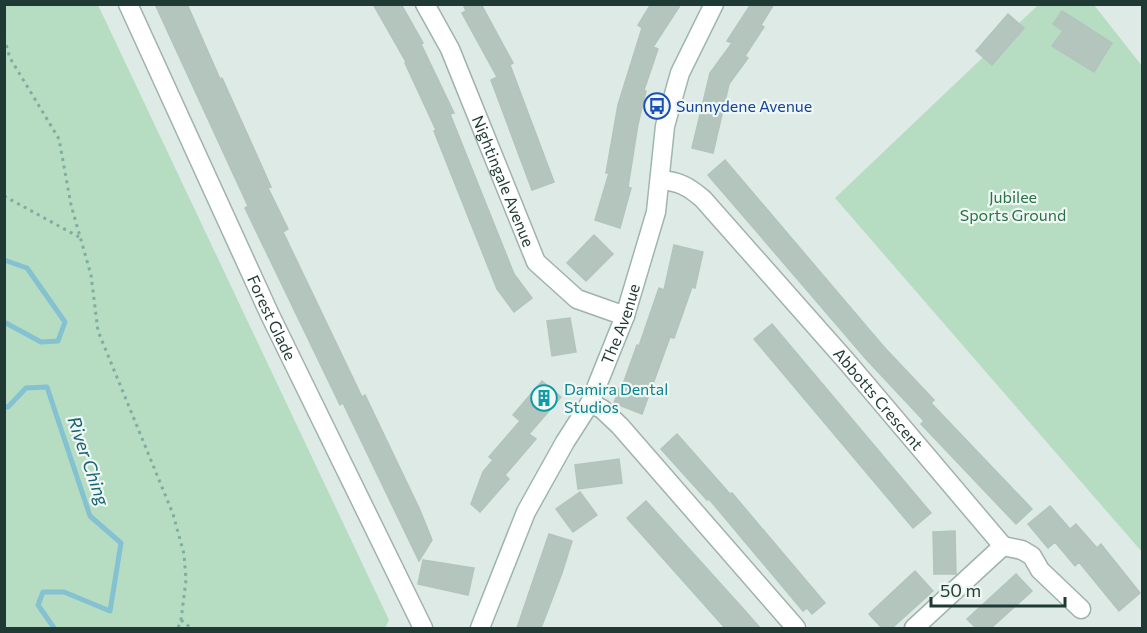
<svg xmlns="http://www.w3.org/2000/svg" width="1147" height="633" viewBox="0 0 1147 633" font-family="Commissioner,sans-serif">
  <rect width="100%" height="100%" fill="#deeae5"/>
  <path fill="#b6dcc2" d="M4,5H98L389,620L385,628H5Z
    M1038,5H1094L1142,66V552L835,198Z"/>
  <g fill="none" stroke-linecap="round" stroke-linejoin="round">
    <path stroke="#85c2d1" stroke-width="5" d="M4,260L27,268L65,322L58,341L41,342L4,322
      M4,406L8,407L26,388L47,387L90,516L121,543L110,611L64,592H43L38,605L54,628"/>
  </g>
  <path fill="#b4c5be" stroke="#b1c4bd" stroke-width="1.5" d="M155,4H187L220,79L222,78L271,187L268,188L288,229L283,232L362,397L365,395L419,508L432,540L419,561L343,403L340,405L245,208L248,206Z
    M373,4H401L423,43L421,44L454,113L450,114L514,274L532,298L514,312L497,289L434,131L436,130L405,63L406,62Z
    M463,4H481L513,63L510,65L554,182L532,190L491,80L497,77L462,13L466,11Z
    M651,4H681L653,47L658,49L644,90L646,91L638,124L628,187L631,188L620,228L595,220L609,173H606L618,105L642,28L638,25Z
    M751,4H774L761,25L764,27L745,56L748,58L729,84L713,153L692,148L710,73L732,43L727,41Z
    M1062,11L1112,43L1094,72L1052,46L1063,31L1053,24Z
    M1008,14L1024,28L992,65L976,51Z
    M725,160L884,347L934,400L931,403L1032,509L1016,524L921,424L924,421L866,359L708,175Z
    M594,235L613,254L586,281L567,263Z
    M674,245L703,252L695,288L692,287L674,338L670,337L642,414L614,403L620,386L622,387L637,345L639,346L659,288L664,290Z
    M570,318L576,352L552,356L547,321Z
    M772,324L931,513L913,528L754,339Z
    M542,381L561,397L529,434L536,439L505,475L509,479L480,512L471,504L483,472L493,460L489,457L520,421L513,415Z
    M677,434L730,494L732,493L825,603L812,614L807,608L803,611L709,499L707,500L661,449Z
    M619,459L622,483L578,489L575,465Z
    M580,492L597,515L573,532L556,509Z
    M646,501L747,613L760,628H725L627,518Z
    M1050,506L1070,529L1076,524L1097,548L1101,544L1140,593L1119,611L1079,562L1075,566L1055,542L1048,548L1028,524Z
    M955,531L956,574H934L933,532Z
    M549,534L572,541L562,573L541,628H517Z
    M423,560L474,568L468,595L418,584Z
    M915,571L933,591L892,628H882L869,614Z
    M1016,574L1032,591L991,628H976L967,619Z"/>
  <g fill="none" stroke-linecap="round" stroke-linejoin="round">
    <g stroke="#a1b2ac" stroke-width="21">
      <g id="street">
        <path id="s1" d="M128,4L270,315L423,628"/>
        <path id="s2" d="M425,4L450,49L536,262L577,299L625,316"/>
        <path id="s3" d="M660,180C679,181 689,187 703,199L848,363L1003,546"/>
        <path d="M590,403L602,409L620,426L796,628"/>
        <path d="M1003,546L1022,550L1032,556L1040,570L1081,609"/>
        <path d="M914,628L1003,546"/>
      </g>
    </g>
    <g stroke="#9db6ae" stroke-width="21">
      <g id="secondary">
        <path id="s4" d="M480,628L526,512L565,442L590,403L625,316L656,212L665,126L680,73L714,4"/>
      </g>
    </g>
    <path stroke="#7eaea1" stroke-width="3" stroke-dasharray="3 4.5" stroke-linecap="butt" d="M4,38L10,58L59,139L71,205L91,275L98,331L173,514L184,554L186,580L181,620L178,628
      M4,196L79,237
      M181,620L191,628"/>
    <use href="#street" stroke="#fff" stroke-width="18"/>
    <use href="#secondary" stroke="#fff" stroke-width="18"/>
  </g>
  <defs>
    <g id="bus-ring" transform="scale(1.35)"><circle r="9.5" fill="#eff7f3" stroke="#1a4fb4" stroke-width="1.5"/><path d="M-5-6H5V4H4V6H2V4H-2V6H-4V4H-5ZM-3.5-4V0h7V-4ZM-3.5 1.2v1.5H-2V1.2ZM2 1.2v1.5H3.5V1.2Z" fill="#1a4fb4"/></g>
    <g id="building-ring" transform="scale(1.35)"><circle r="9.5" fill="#eff7f3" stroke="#0f9aa8" stroke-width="1.5"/><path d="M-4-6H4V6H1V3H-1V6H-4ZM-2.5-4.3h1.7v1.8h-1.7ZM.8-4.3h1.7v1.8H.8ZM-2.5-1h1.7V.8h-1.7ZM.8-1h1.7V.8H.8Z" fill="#0f9aa8"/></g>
  </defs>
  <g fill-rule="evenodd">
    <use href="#bus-ring" x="657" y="106"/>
    <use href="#building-ring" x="544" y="398"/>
  </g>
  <g text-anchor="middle" stroke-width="4.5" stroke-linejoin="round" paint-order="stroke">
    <g font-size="16" fill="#164399" stroke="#eff7f3" text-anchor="start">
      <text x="676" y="112">Sunnydene Avenue</text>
    </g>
    <g font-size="16" fill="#1f3a34" stroke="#eff7f3">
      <text dy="6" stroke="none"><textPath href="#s2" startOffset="194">Nightingale Avenue</textPath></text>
      <text dy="6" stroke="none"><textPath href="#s1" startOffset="345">Forest Glade</textPath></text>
      <text dy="6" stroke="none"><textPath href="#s4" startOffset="336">The Avenue</textPath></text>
      <text dy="6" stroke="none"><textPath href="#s3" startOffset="314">Abbotts Crescent</textPath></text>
    </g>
    <g font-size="16" fill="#297148" stroke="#eff7f3">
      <text x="1013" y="203">Jubilee<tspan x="1013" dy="18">Sports Ground</tspan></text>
    </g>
    <g font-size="16" fill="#0d838f" stroke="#eff7f3" text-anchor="start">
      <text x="564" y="395">Damira Dental<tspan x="564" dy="18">Studios</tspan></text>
    </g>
    <g font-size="18" font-style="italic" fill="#196376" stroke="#eff7f3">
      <text transform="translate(88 461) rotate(71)" y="6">River Ching</text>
    </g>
  </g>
  <rect width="1147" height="633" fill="none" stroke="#1f3a34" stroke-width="12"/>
  <path d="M931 597v9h134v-9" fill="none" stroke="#1f3a34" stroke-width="3"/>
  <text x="940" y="597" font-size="18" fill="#1f3a34" stroke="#eff7f3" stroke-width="4.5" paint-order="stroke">50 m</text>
</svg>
